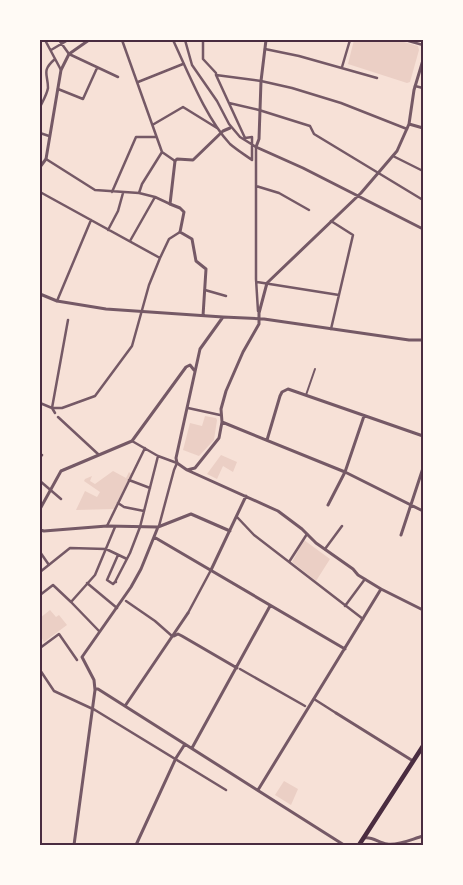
<svg xmlns="http://www.w3.org/2000/svg" width="463" height="885" viewBox="0 0 463 885" font-family="Ubuntu,sans-serif">
  <rect width="100%" height="100%" fill="#f7e1d7"/>
  <path fill="#ebcfc5" d="M354,40H397L418,46L419,50L410,82L407,83L348,64Z
    M205,416L216,418L217,420L214,440L199,456L183,450L190,423L202,426Z
    M221,455L237,462L233,472L223,466L217,479L207,474Z
    M113,471L126,478L129,472L131,474L114,509L76,510L85,491L97,497L100,492L84,481L85,479L92,476L90,481L95,484Z
    M304,540L330,559L316,581L292,562Z
    M50,610L56,617L59,615L67,625L44,642L40,635V618Z
    M284,781L298,789L291,805L275,795Z"/>
  <g fill="none" stroke-linecap="round" stroke-linejoin="round">
    <path stroke="#755966" stroke-width="2" d="M306,395L315,369"/>
    <path stroke="#755966" stroke-width="2.5" d="M45,40L61,70
      M59,40L69,54L118,77
      M122,40L162,152L175,161
      M173,40C188,72 206,118 230,144C237,150 245,155 252,160V137L245,138L216,75V73L203,59V40
      M185,40L192,65L217,101L229,124L240,137L256,147V279L258,311
      M405,40L423,45
      M265,49L299,56L377,78
      M51,50L68,40
      M342,67L350,40
      M216,75L261,81L292,88L341,103L407,129
      M138,82L183,64
      M415,86L423,88
      M58,89L83,99L97,68
      M229,103L259,110L310,126L314,134L423,200
      M40,107C43,101 47,94 48,88C48,74 41,71 55,59
      M154,124L183,107L217,128
      M40,133L49,136
      M393,156L423,171
      M46,159L95,190L139,193L155,197L170,204
      M256,186L279,193L309,210
      M40,192L160,258
      M112,192L136,137H156
      M139,193L142,184L162,152
      M331,221L353,235L331,329
      M108,230L118,211L123,193
      M130,241L155,197
      M257,282L339,295
      M205,290L226,296
      M57,301L91,220
      M68,320L52,408H62L95,396L132,346L149,285L160,258L169,239L180,232
      M40,403L52,408L55,413
      M188,408L220,415
      M58,417L98,454
      M132,441L158,456L177,463L174,470L159,526
      M40,457L42,455
      M129,480L150,488
      M40,481L61,499
      M118,503L124,507L144,511
      M237,517L254,535L363,619
      M107,526L145,448
      M325,549L342,526
      M40,552L49,565
      M289,562L307,534
      M40,572L70,548L106,549L127,559
      M115,582L113,584L107,580L118,555
      M116,582H115L130,553L140,527L158,456
      M87,583L117,608
      M40,595L53,585L71,602L95,575L115,527
      M126,601L155,621L172,636
      M71,602L99,631
      M345,606L365,579
      M188,613L211,570
      M40,648L59,634L77,660
      M240,669L305,706
      M40,670L54,691L95,710L226,790
      M314,699L336,713"/>
    <path stroke="#755966" stroke-width="3" d="M266,40L261,81L259,139L256,147L303,168L423,229
      M409,124L423,128
      M40,167L46,159L61,70L69,54L89,40
      M40,294L57,301L106,309L223,317L264,319L409,340H423
      M203,316L206,269L196,261L192,239L180,232L184,212L180,208L170,204L175,161L177,159L193,160L223,131L230,128
      M223,317L200,349L176,458L177,463L187,470L278,511L302,529L316,543L353,569L358,575L381,589L423,610
      M222,422L345,472L423,511
      M267,440L280,396L282,392L288,389L423,436
      M187,470L195,468L219,438L222,422L221,409L226,391L243,352L259,324V313L267,283L361,193L397,151L409,124L414,90L423,60
      M328,505L345,472L364,416
      M40,509L61,471L132,441L186,367L190,365L194,370
      M40,530L44,531L107,526L158,527L191,514L230,531
      M401,535L423,468
      M154,537L345,649
      M211,570L246,496
      M174,636L178,634L182,636L237,668
      M95,689H98L344,845
      M125,706L188,613
      M336,713L413,761
      M192,748L270,606
      M258,790L381,589
      M364,838C372,836 379,843 387,844C398,846 412,839 423,836
      M74,845L95,690L94,680L82,657L131,587L141,569L158,527
      M136,845L176,758L185,744"/>
    <path stroke="#4a2c40" stroke-width="4.5" d="M359,845L423,746"/>
  </g>
  <rect width="463" height="885" fill="none" stroke="#fffaf5" stroke-width="82"/>
  <rect x="41" y="41" width="381" height="803" fill="none" stroke="#4a2c40" stroke-width="2"/>
</svg>
